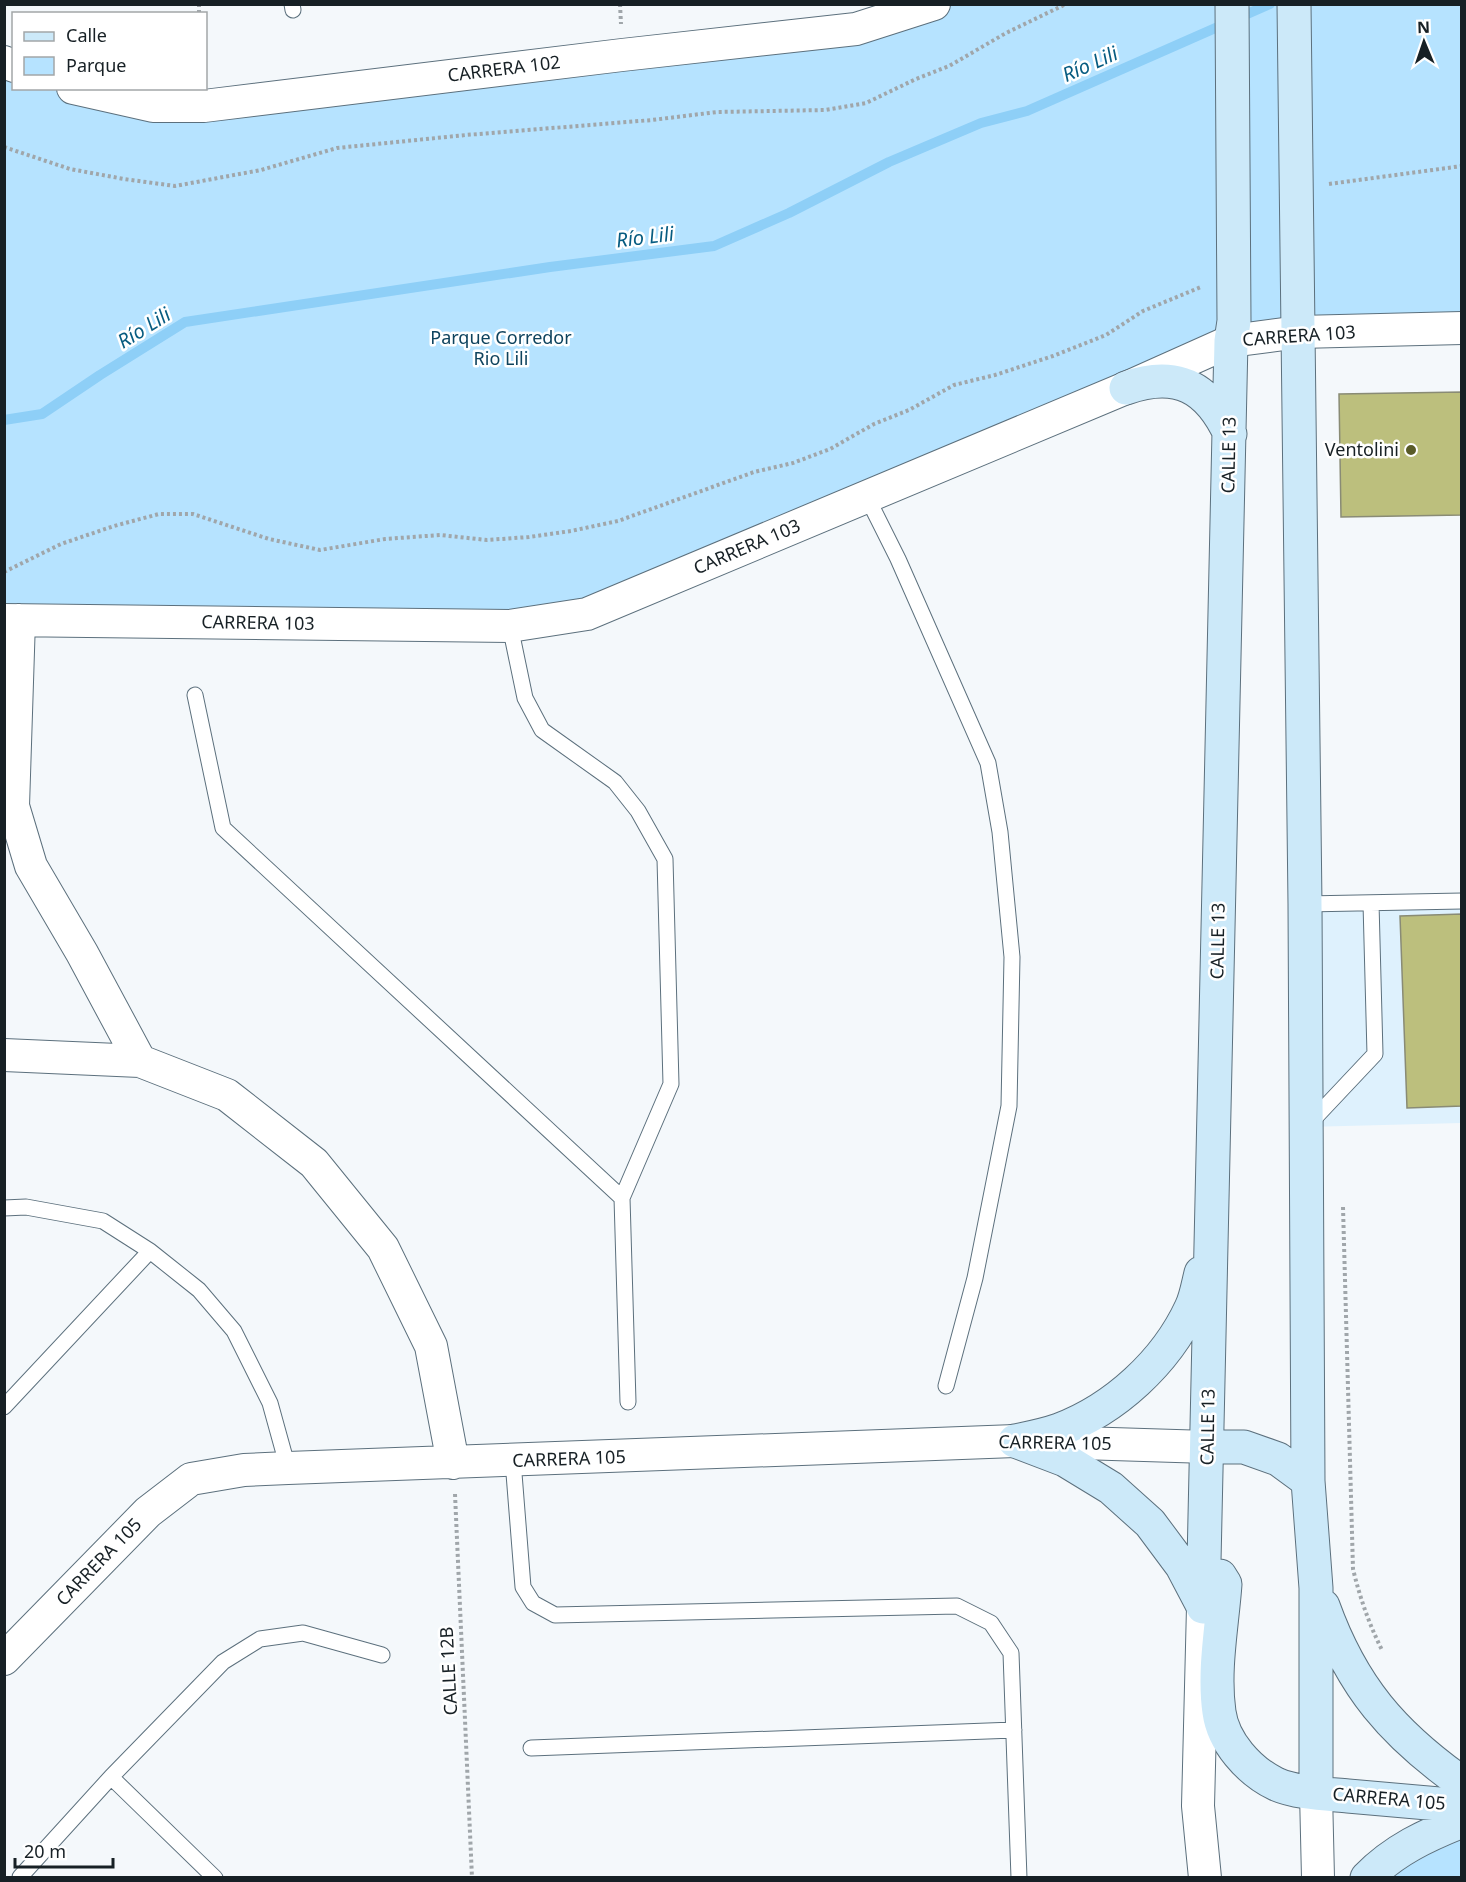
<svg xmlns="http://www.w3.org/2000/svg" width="1466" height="1882" font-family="'Noto Sans',sans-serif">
<rect width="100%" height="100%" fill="#f4f8fb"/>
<path fill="#def1fd" d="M1461,901V1123L1306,1127L1305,904Z"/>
<path fill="#b6e3ff" d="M934,5H1461V328L1299,332L587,614L5,620V62L13,66L14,88L73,89L153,106Z
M1461,1821V1877L1367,1878Z"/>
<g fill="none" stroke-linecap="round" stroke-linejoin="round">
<path stroke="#8ecff7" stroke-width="10" d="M4,420L42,414L100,375L185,322L550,267L714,246L789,213L889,162L981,123L1027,111L1270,4"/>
</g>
<path fill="#bcbf7d" stroke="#898b75" stroke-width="1.5" d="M1462,392V515L1341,517L1339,394Z
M1462,914V1106L1407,1108L1400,916Z"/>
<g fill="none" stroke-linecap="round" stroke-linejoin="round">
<defs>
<path id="service" d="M292,4L293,10
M867,497L898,559L988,763L1000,832L1012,957L1009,1106L975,1278L946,1386
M510,626L525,698L542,730L615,782L638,811L665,859L671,1084L622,1198L628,1402
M195,695L223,828L622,1198
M1305,904L1462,901
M1310,1123L1375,1054L1371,903
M4,1208L26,1207L103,1221L150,1251L199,1290L234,1331L270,1403L288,1468
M4,1407L150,1251
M513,1461L523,1587L533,1603L555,1615L957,1606L991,1623L1011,1653L1019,1878
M531,1748L1014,1730
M111,1777L215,1878
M20,1877L111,1777L223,1662L260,1639L303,1633L382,1655"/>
<path id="minor" d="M4,62L14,66
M73,88L153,106H204L622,55L856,29L934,4
M4,620L510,626L587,614L1126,388L1231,341L1299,332L1462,328
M19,620L13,806L31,866L82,953L140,1061
M4,1055L140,1061L227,1095L314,1163L383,1248L431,1346L453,1463
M1203,1607L1198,1806L1205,1878
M4,1659L148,1512L191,1479L244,1470L288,1468L1015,1441L1208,1447
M1316,1793L1318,1878"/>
<path id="secondary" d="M1294,4L1305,904L1308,1481L1316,1588V1793
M1126,388C1177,370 1208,387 1230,434
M1015,1441C1030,1438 1045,1435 1059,1430C1115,1409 1166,1362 1191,1308C1196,1298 1198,1285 1201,1273
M1015,1441L1065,1460L1111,1488L1150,1523L1182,1566L1202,1604
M1208,1447H1244L1278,1459L1308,1481
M1220,1576L1225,1584C1222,1626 1213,1670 1219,1712C1223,1742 1249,1771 1276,1784C1296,1793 1327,1794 1348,1796C1386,1799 1424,1803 1462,1806
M1323,1606C1352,1687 1393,1734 1462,1783
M1203,1607L1231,341L1234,321L1232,4
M1367,1878C1394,1850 1427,1835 1462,1821"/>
</defs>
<use href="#service" stroke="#5c707d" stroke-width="17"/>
<use href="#minor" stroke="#5c707d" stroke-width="34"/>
<use href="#secondary" stroke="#5c707d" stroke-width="35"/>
<path stroke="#a0a6aa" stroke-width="4" stroke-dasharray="3 3" stroke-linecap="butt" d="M199,4V14
M620,4L621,24
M4,147L70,169L124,179L175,186L261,170L337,148L466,135L652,120L717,112L825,110L866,103L916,79L949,66L1006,33L1066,4
M1329,184L1462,166
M4,572L61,544L114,526L159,514H193L269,539L320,550L385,539L440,535L487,540L529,537L571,531L618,521L754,472L793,463L830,449L874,424L909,410L954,385L995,375L1053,356L1106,335L1143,311L1201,287
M1343,1207L1353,1569C1360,1598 1369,1624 1382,1650
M455,1494L472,1878"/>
<use href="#service" stroke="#fff" stroke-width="15"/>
<use href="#minor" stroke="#fff" stroke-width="32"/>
<use href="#secondary" stroke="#cce9f9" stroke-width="33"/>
</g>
<circle fill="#595b28" stroke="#fff" stroke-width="2" cx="1411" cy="450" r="6"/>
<g text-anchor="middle" stroke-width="5" stroke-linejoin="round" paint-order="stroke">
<g font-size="18" fill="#172025" stroke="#fff">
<text transform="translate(504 69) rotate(-7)" y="6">CARRERA 102</text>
<text transform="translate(1299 336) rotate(-4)" y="6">CARRERA 103</text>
<text transform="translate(1229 455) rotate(-89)" y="6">CALLE 13</text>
<text transform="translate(747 547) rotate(-23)" y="6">CARRERA 103</text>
<text transform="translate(258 623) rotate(1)" y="6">CARRERA 103</text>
<text transform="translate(1218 941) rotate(-89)" y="6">CALLE 13</text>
<text transform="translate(1208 1427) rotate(-89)" y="6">CALLE 13</text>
<text transform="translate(1055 1443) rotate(1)" y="6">CARRERA 105</text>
<text transform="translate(569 1459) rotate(-2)" y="6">CARRERA 105</text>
<text transform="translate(99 1562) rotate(-46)" y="6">CARRERA 105</text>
<text transform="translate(449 1671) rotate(-93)" y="6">CALLE 12B</text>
<text transform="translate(1389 1799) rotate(5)" y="6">CARRERA 105</text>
</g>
<g font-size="18" fill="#0e435e" stroke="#fff">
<text x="501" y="344">Parque Corredor<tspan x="501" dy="21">Rio Lili</tspan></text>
</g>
<g font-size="18" fill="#172025" stroke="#fff" text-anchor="end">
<text x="1399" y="456">Ventolini</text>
</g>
<g font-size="20" font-style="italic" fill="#075c81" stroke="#fff">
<text transform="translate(1090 64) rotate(-24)" y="7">Río Lili</text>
<text transform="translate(645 237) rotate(-7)" y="7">Río Lili</text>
<text transform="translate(144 328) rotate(-32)" y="7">Río Lili</text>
</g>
</g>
<rect width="1466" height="1882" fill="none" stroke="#172025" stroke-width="12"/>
<rect x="12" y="12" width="195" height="78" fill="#ffffff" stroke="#a2a6a8" stroke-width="1.5"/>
<rect x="24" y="32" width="30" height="9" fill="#cce9f9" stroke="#a2a6a8" stroke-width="1.5"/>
<text x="66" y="42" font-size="18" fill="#172025">Calle</text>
<rect x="24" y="57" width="30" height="18" fill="#b6e3ff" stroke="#a2a6a8" stroke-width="1.5"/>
<text x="66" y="72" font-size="18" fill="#172025">Parque</text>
<g transform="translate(1424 42) rotate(358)" stroke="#ffffff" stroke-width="4.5" paint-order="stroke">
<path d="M0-4.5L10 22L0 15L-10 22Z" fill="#172025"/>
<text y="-9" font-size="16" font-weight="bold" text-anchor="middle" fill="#172025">N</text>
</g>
<path d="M15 1858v9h98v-9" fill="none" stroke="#172025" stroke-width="3"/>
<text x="24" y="1858" font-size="18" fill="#172025" stroke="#ffffff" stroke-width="4.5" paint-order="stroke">20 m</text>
</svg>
